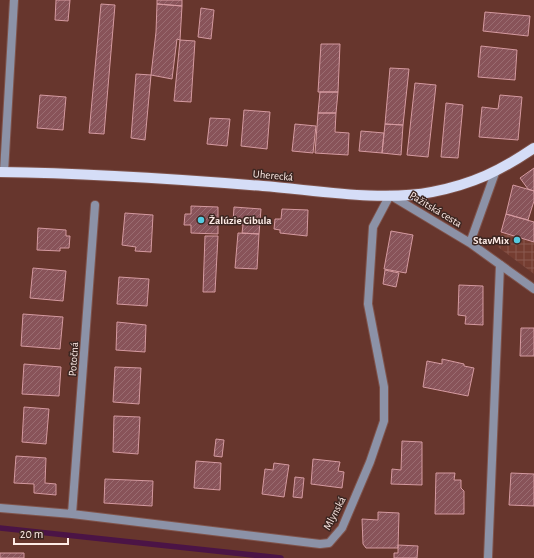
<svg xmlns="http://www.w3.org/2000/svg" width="534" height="558" font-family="'Alegreya Sans',sans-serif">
<defs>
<pattern id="industrial-grid" width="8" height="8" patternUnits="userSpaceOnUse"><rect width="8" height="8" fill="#753d31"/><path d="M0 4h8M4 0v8" fill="none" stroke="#8a594f"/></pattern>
<pattern id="building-hatch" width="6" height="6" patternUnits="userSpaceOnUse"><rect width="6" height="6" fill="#885359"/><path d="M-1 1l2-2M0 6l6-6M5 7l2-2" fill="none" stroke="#9a6c71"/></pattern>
</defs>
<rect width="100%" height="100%" fill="#67362d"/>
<path fill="url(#industrial-grid)" d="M506,214L534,222V274L498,247Z"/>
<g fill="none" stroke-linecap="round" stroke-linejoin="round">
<path stroke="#4b1446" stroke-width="5.5" d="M0,528L281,558"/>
</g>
<path fill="url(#building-hatch)" stroke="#d59aa0" d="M56,0H70L68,21L55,20Z
M157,0H182V6L157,4Z
M101,4L115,5L104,134L89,133Z
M157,4L182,6L180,40L177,39L172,79L151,75L156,32Z
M201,8L214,10L211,39L198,37Z
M485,12L530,16L528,36L483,31Z
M180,40L195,41L191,102L174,101Z
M321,44H340L338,92H318Z
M481,46L517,50L515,80L478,77Z
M390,68L409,69L403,125L385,124Z
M136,74L151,75L145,140L131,138Z
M415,83L436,85L428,157L407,155Z
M320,92H338L336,113H318Z
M40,95L66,97L63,130L37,128Z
M500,95L522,97L518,140L479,137L482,107L498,109Z
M446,103L463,105L458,158L441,157Z
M244,110L270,112L267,149L241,146Z
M318,113H336L335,132L349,133L348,155L315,153Z
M210,118L230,119L227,146L207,144Z
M295,124L316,126L313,153L292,151Z
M385,124L403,125L401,155L382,153Z
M361,131L384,133L382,153L359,151Z
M534,168V191L528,189L520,178Z
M513,185L534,191V201L528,220L506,214Z
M191,206L218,207V234L191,233V225H184L185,214H191Z
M234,207L261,209L259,234L242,233L243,225L233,223Z
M282,209L308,210L307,236L280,233V230L274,229L275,219H281Z
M125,213L153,215L151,252L135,251L136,247L122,245Z
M506,214L534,222V242L501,232Z
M38,228L66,230V236H70L69,248H60V251L37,250Z
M391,231L413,235L406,273L384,269Z
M238,233L259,234L257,269L235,268Z
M205,236H218L215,292H203Z
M33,268L66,271L63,301L30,298Z
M385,270L399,273L396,287L383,284Z
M119,277L149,279L147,306L117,304Z
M459,285L483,286V325L465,324L466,316L458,315Z
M23,314L63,317L60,349L21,346Z
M117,322L146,325L145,352L116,350Z
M521,328H534V356H520Z
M442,359L464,364V366L474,368L468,396L423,387L427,361L442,364Z
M24,364L61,367L59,396L22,394Z
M115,367L141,368L139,404L113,402Z
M24,407L49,409L46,444L22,442Z
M114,416L140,417L138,454L113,452Z
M216,439L224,440L222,457L214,456Z
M402,441L422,442V485L391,484L392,469L401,470Z
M16,456L46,458L45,483L56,484V495L34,493V484L14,483Z
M313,459L340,462L338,471L344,472L342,488L311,484Z
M196,461L221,463L220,490L194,488Z
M274,463L289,465L284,497L262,494L265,469L273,470Z
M436,473H455L454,480H461V488L464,491V514H435Z
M511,473L534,474V506L509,505Z
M295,477L304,478L302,498L293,497Z
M105,479L153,481L152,506L104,503Z
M378,512L399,513L398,548H366L363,544L362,519L378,520Z
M398,545L418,546L417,558H394V553H398Z
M0,553H24V558H0Z"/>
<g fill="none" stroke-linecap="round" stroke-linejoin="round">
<defs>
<path id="service" d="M4,172L14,0
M488,558L500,265"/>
<path id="minor" d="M470,243L495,173
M0,508L72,514L320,544L329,543L342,528L370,462L384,421V387L368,304L373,227L390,195L470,243L534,289
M72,514L95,205"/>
<path id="primary" d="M0,172C88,173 176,179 263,186C315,190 381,202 432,192C473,184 500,171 534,148"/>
</defs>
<use href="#service" stroke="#7f534b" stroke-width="10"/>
<use href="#minor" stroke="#7f534b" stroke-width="10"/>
<use href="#primary" stroke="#7f534b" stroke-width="12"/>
<use href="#service" stroke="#8c92a7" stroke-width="8"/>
<use href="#minor" stroke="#8c92a7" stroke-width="8"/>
<use href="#primary" stroke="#d5ddf7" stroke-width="10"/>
</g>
<g fill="#55cae0" stroke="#3c2621" stroke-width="1.5">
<circle cx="201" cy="220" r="4"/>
<circle cx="517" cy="240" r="4"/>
</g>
<g text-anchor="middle" stroke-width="3" stroke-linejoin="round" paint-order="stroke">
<g font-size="11" fill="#feebe6" stroke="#3c2621">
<text transform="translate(273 175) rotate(5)" y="4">Uherecká</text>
<text transform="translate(436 209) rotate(31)" y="4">Pažitská cesta</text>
<text transform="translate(73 359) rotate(-86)" y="4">Potočná</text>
<text transform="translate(334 513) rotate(-62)" y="4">Mlynská</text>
</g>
<g font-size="11" font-weight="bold" fill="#feebe6" stroke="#3c2621" text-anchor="start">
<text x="209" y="224">Žalúzie Cibula</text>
<text x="509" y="244" text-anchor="end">StavMix</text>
</g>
</g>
<path d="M14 538v6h54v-6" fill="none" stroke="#feebe6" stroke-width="2"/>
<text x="20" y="538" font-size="12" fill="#feebe6" stroke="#3c2621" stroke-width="3" paint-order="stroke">20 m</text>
</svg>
